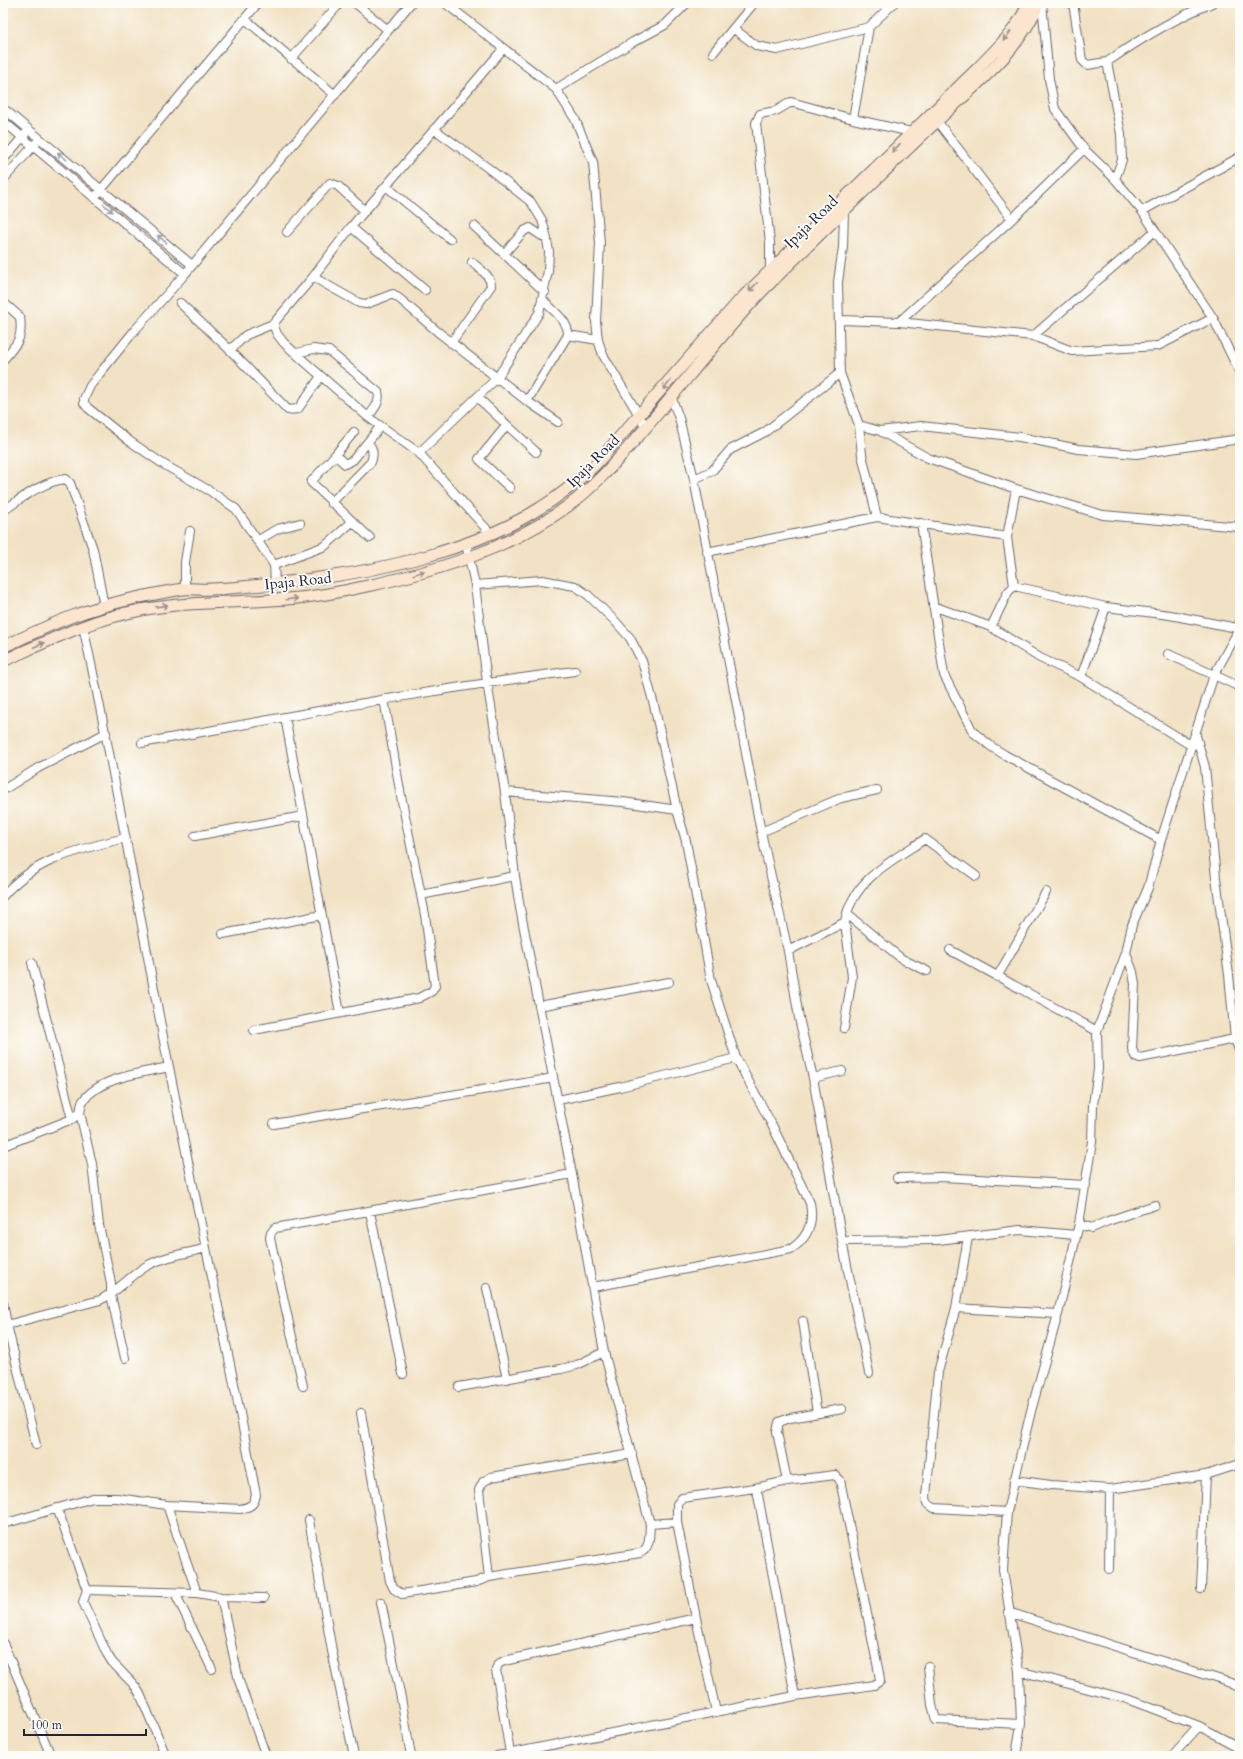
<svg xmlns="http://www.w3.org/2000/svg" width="1243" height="1759" font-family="Cardo,serif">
<rect width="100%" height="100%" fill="#fdfcf7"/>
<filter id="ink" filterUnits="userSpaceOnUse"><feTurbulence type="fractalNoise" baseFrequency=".025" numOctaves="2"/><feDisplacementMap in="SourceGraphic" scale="8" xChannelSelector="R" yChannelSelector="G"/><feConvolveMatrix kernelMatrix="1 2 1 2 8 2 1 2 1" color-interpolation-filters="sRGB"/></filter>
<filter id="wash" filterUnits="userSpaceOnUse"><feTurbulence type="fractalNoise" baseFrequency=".012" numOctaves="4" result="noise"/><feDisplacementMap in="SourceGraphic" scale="16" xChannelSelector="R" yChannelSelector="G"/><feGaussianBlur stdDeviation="0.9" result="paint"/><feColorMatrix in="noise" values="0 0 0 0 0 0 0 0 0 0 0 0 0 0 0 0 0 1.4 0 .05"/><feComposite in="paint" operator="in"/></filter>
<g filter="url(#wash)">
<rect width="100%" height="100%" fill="#f2e2c5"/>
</g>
<g filter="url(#ink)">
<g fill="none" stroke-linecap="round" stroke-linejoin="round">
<defs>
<path id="minor" d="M355,3L388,30
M445,3L556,89L633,42L665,25L687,3
M1042,3L1049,79L1055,109L1084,149L1115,179L1142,211L1213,318L1240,373
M1073,3L1082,60L1087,65L1107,62
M245,19L335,95
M734,29L757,46L777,50L869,27L894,3
M713,53L754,3
M291,59L340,3
M556,89L575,119L593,162L600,243L596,321L598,340L603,355L646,427
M3,108L192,265
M853,119L869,27
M3,121L185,274
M937,121L1012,219
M3,160L26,133
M1115,179L1122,160L1121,134L1107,62C1140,39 1175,18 1212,3
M3,180L36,143
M387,187L450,239
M95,197L258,3
M844,210L843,247L838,282L840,373L859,425L862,455L877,517
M1142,211L1240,157
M474,226L545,292
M351,227L425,290
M287,232L330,183L338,186L365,211
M504,254L524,231L530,228L542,236L546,234
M770,270V242L756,123L760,114L776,111L791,102L853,119L916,133
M313,277L359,303L366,304L393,294L401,300L438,332L527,401L558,422
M3,302L20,317C23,340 17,343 3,360
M180,303L230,350L288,410L298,409L321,376
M839,320L899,322L1012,219L1084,149
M899,322L1033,336L1072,351L1158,346L1213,318
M568,335L598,340
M1033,336L1155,231
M451,343L491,286C491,275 479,269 472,262
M230,350L246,335L273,324
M297,353L313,349L329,351L378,392C381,402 374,409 368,417
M477,397L536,452
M672,399L679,418L694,479L761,832L788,951L799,1018L813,1078L842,1241L869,1373
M527,401L568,335C569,321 552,310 543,300
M507,425L479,459L510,488
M859,425L880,431L921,426L1020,437L1078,449L1136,454L1240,439
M880,431L928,458L1016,489L1103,515L1240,527
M419,453L497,378L539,313L548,271L549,252L546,234L542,220L531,202L488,168L434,129
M335,455L354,432
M694,479L712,471L730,450L765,432L840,373
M331,503L371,462C374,454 373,449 368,442
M3,511C22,498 43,481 66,479L70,483L93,549L104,606
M921,523L944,675L973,732L992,747L1005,755L1161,840
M490,533L419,453L368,417L305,362L284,343L277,334L273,324L313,277L351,227L503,49
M370,538L311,482L335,455L345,464L353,460L380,427
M257,541L277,529L300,523
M466,544L475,585L487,682L505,792L515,876L520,908L572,1174L604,1352L650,1524C649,1535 651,1548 640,1553L489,1577
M707,552L877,517L1007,537
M274,565L325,546L352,522
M275,583L274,565L236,509L210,491L163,464L128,440L88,408L84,403V399L90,386L100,373L135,330L185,274L411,3
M475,585L542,580L575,586L588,595L615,621L630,638L642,661L654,705L677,810L686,841L711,980L736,1058L770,1121L810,1203C814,1223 808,1238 791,1249L593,1287
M1014,586L1007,537L1016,489
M185,589V562L190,531
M933,606L991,627L1040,658L1081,677L1192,746
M991,627L1008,592L1014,586L1106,607L1170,615L1237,628
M1168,654L1240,687
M1081,677L1106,607
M285,717L340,1013
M1195,732L1205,767L1216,878L1229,975L1235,1039L1240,1053
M142,743C286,717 430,689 575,671
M3,790L38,768L106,733
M505,792L623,802L677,810
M761,832L841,798L877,790
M195,836L303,816
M421,895L515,876
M3,896C34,859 81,849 125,838
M847,914L902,959L927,971
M223,934L322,915
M950,950L1097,1031
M788,951L845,922C852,880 893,860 925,839L976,876
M1126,953L1133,972L1135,984L1132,1049L1135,1056L1140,1058L1235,1039
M32,963L72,1119
M997,977L1046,892
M539,1006L669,982
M844,1028L852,977L845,922
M254,1030L419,998L432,991L435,986L425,915L401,796L384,699
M813,1078L842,1071
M558,1100L620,1087L736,1058
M80,1113L92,1164L99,1225L111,1283V1295L125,1358
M274,1124C367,1107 460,1095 553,1078
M3,1146L72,1119L80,1113C81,1109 81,1104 83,1101C100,1077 142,1073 169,1067
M897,1178L942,1177L1086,1185
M370,1212L403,1374
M1079,1224L1092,1228L1108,1221L1155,1205
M968,1237L956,1308L938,1372L926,1496L927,1503L934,1508L1007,1512
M842,1241L938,1240L1020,1230L1076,1235
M487,1288L507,1379
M3,1302L7,1325L36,1445
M956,1308L1058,1314
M803,1321L817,1413
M3,1326L100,1300C117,1292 129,1277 145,1267C163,1256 186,1254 206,1248
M303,1386L270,1238L271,1233L275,1228L572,1174
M459,1387L561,1369L577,1365L604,1352
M361,1413L390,1581L394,1589L402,1594L476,1582L489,1577L479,1490L483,1482L491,1477L632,1454
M1014,1480L1051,1485L1110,1489L1206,1475L1240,1464
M787,1481L777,1432L779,1422L790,1418L842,1409
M755,1488L787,1481L835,1475L840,1480L879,1673L880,1681L874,1685L795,1696
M167,1505L197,1593
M57,1508L87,1590L83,1602L107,1654L112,1662L135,1686L140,1694L166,1756
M309,1520L332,1651L354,1756
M3,1524L93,1498H117L167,1505L240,1509C250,1507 254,1505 256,1495C229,1352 197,1210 169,1067C140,920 115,772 83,626
M650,1524L677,1522L696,1618L716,1712
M1109,1569L1110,1489
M1201,1589L1206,1475
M87,1590L197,1593L221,1597L264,1598
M175,1593L212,1669
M221,1597L239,1681L266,1756
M381,1602L401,1698L411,1756
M1008,1612L1240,1686
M3,1643L51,1756
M928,1666L932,1705L936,1720L1021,1724
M1019,1671L1127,1699L1199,1726L1240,1748
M510,1753L496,1670L498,1664L504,1661L696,1618
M497,1756L795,1696L758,1495L755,1488L682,1498L677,1504V1522
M1016,1756L1021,1724L1019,1671L1003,1570L1007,1512L1031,1411L1058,1314L1079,1224L1092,1142L1093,1105L1098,1069L1097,1031L1126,953L1132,925L1148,888L1161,840L1214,675L1235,637L1240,621
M1172,1756L1199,1726"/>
<path id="secondary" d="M3,647C26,636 49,625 73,616C108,603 146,595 183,589C192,588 202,590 211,589C245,588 279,583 312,579C385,570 478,548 540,508C560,496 578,481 595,465L739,301L977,69C995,50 1019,29 1028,3
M3,661C48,641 92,619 141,610C190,601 238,603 287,599C314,597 341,592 367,586C437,571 509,549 568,506C594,487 614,464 635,440C679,390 719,336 765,288C822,232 879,176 937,121C975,85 1019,52 1039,3"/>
</defs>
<use href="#minor" stroke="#6b656b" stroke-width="10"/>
<use href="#secondary" stroke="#6b656b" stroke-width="13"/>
<use href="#minor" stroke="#fff" stroke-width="8"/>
<use href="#secondary" stroke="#fbe5cf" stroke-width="11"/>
</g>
<defs><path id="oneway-shaft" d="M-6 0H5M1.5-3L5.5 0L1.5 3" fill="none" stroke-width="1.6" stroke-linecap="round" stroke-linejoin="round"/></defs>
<g stroke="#998d8c">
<use href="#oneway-shaft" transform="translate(1007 36) rotate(128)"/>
<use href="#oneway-shaft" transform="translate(896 148) rotate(133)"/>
<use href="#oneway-shaft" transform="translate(753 287) rotate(134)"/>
<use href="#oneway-shaft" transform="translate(667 385) rotate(130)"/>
<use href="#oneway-shaft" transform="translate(419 573) rotate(-17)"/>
<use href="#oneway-shaft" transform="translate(292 599) rotate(-7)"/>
<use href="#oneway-shaft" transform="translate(162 606) rotate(-8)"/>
<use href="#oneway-shaft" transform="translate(39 645) rotate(-23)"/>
</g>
<g stroke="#9c9ca7">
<use href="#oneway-shaft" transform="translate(62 156) rotate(-141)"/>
<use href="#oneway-shaft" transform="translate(108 208) rotate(41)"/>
<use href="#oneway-shaft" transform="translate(162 239) rotate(-140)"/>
</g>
</g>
<g text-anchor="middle" stroke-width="4" stroke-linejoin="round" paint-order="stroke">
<g font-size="15" fill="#22223b" stroke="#fdfcf7">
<text transform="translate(811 222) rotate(-44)" y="5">Ipaja Road</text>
<text transform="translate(593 461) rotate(-45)" y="5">Ipaja Road</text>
<text transform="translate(298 581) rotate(-6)" y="5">Ipaja Road</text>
</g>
</g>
<rect width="1243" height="1759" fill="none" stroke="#fdfcf7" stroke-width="16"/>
<path d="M24 1729v6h122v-6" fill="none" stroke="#22223b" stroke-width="2"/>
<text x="30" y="1729" font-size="12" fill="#22223b" stroke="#fdfcf7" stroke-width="3" paint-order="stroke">100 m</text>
</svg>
